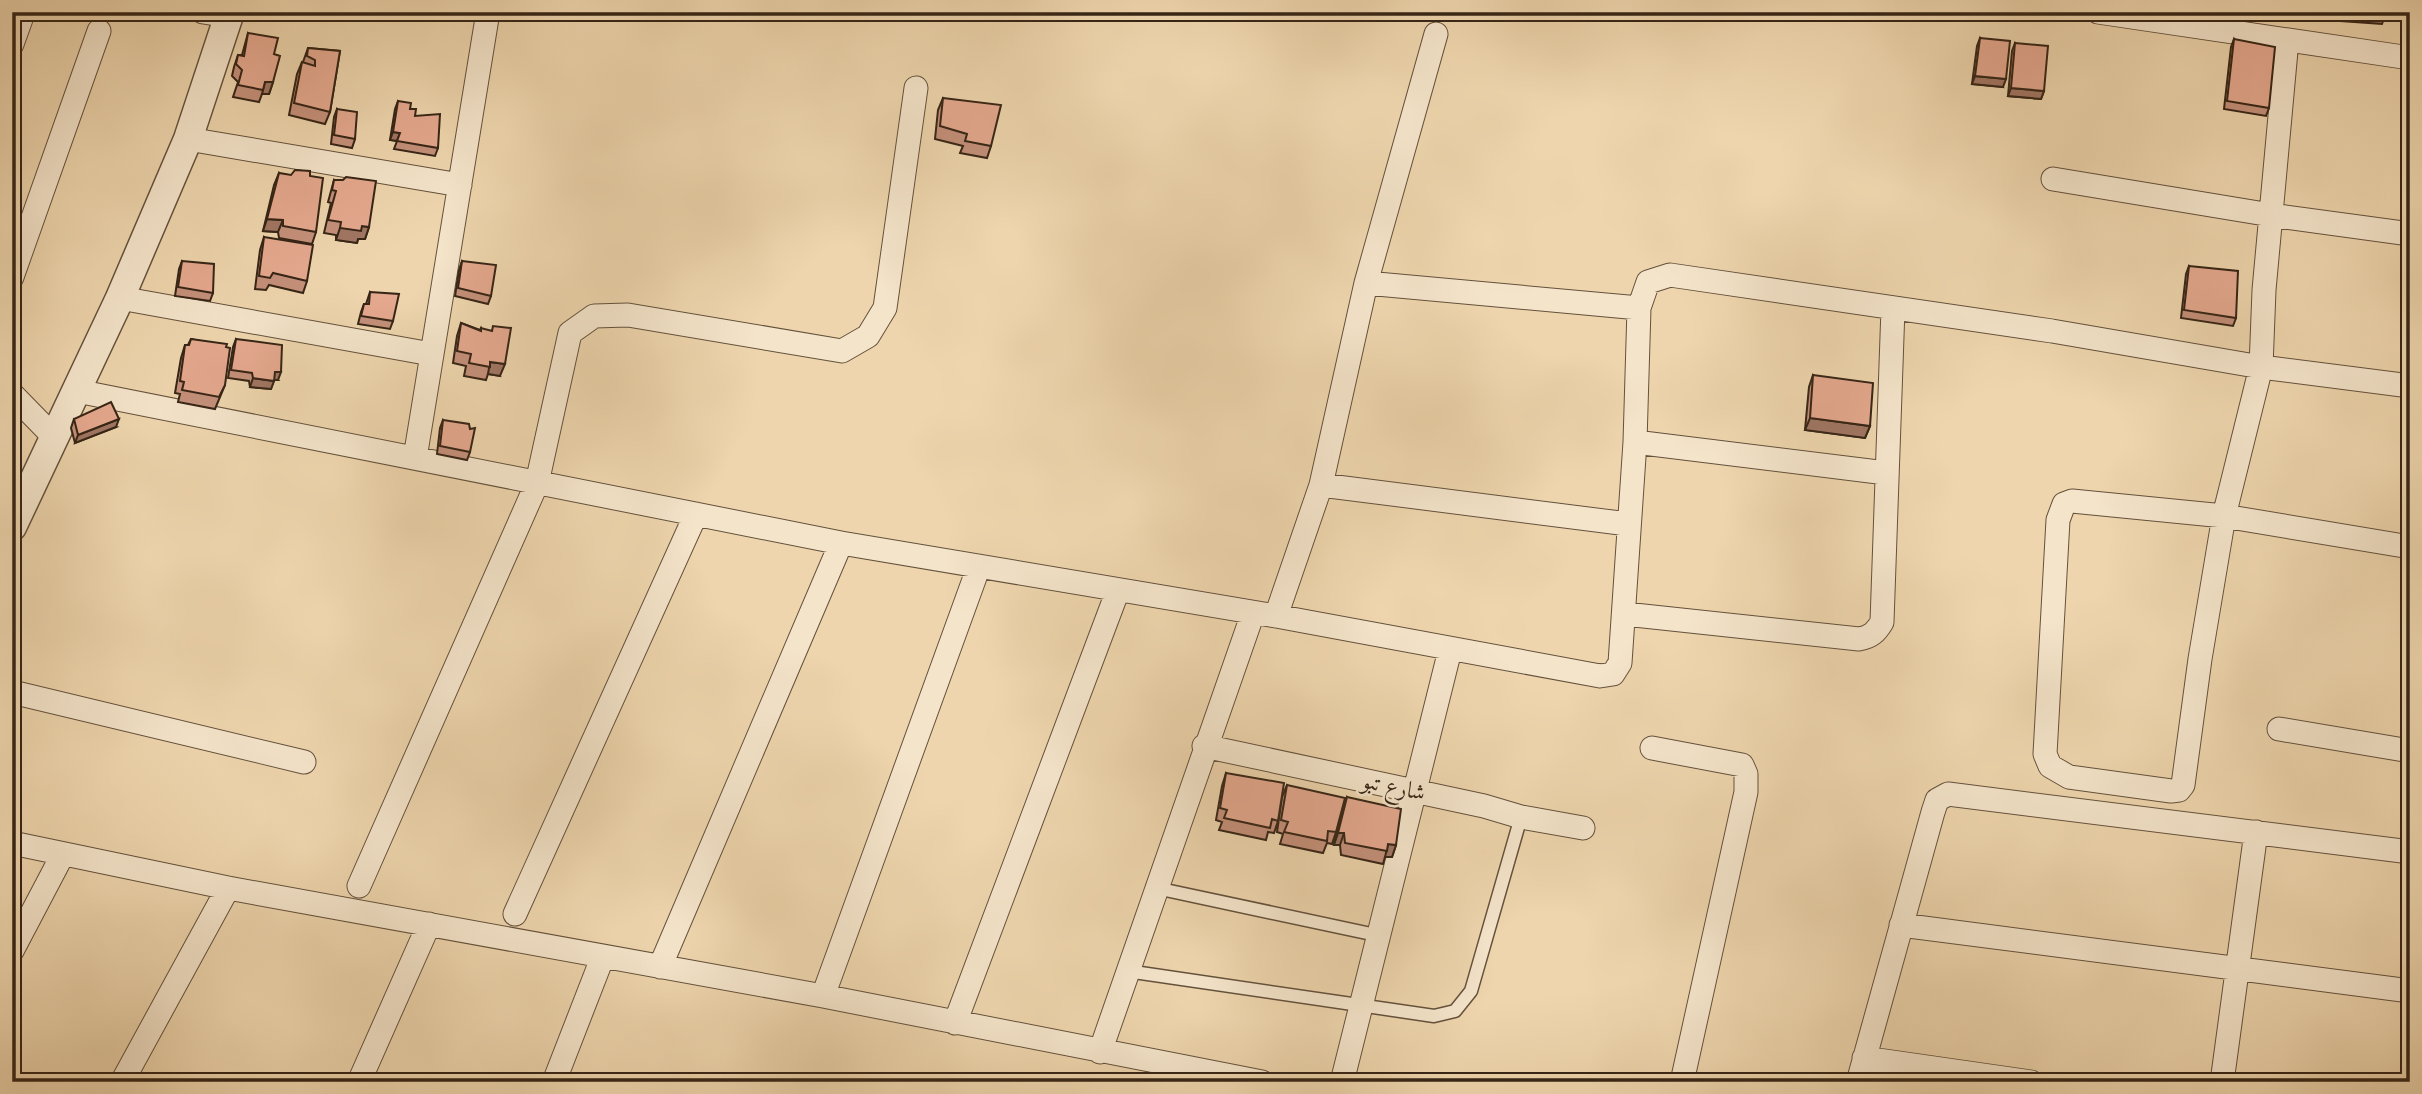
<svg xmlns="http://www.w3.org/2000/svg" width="2422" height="1094" font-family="'IM FELL French Canon',Amiri,serif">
<rect width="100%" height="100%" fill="#eed5ad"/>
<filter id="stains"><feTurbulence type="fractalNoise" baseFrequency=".00286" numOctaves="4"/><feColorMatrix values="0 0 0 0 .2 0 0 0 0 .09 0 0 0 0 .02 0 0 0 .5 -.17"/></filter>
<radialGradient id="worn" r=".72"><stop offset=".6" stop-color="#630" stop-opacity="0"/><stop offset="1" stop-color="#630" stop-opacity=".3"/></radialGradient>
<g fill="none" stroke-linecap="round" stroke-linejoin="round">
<defs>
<path id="service" d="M1156,888L1376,935
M1127,971L1434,1016L1455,1011L1471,991L1521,817"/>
<path id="minor" d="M203,12L229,16
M2098,12L2410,58
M2287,40L2264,290L2261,367L2224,516L2200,659L2183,785L2179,790L2171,791L2069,777L2050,766L2045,754L2058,520L2064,504L2072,501L2224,516L2410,547
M12,44L21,19
M188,139L460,185
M2053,179L2271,215L2410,234
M12,277L99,31
M1366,283L1639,308
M120,298L431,354
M77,391L841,543L1276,616L1600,676L1613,674L1620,663L1635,442L1639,308L1648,282L1670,275L2052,331L2261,367L2410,386
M12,394L55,438
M1635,442L1886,473
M415,458L488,12
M1321,485L1628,524
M1625,614L1859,639C1871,637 1876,632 1882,622L1893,308
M1276,616L1321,485L1366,283L1436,34
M12,692L304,762
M2279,729L2410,751
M1204,746L1484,806L1521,817L1583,828
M1652,748L1742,765L1746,774V792L1682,1082
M12,843L228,888L823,996L1262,1082
M359,886L537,483L570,333L594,316L628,315L842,351L868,336L885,308L916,88
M515,914L696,514
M1901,925L2410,991
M12,951L63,854
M660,967L841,543
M823,996L979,566
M955,1023L1118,590
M1100,1052L1253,613
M1864,1058L2031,1082
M122,1082L228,888
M359,1082L429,924
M554,1082L603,956
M1342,1082L1450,650
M1858,1082L1933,812L1937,800L1948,794L2410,852
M2222,1082L2256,832"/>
<path id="tertiary" d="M12,527L120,298L188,139L230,12"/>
</defs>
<use href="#service" stroke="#64513c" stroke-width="15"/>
<use href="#minor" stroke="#64513c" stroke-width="25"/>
<use href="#tertiary" stroke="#64513c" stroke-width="31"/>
<use href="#service" stroke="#f4e4ca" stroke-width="12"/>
<use href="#minor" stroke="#f4e4ca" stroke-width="23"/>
<use href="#tertiary" stroke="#f4e4ca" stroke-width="28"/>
</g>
<path fill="#c4907a" stroke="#362516" stroke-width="2" d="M1526,12H1560L1557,19L1526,14Z
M1585,12H1619L1618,16L1606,14L1604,18H1585Z
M248,33L274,54L273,82L269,94H262L259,102L233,97L238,82L232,76L234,67L238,55H242Z
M1980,38L2003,87L1972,84L1977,46Z
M2234,39L2269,108L2266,116L2224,109L2231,47Z
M2015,43L2044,91L2041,99L2008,96L2012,51Z
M308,48L340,51L330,112L325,124L289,115L297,74L302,62H303Z
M943,98L991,146L987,158L960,153L963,146L935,139L938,110Z
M398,101L410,109L438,148L435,156L394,149L397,141L390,140L395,109Z
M337,109L355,139L352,148L331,144L334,117Z
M279,173L316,232L312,244L279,238L278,232L263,231L274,185Z
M334,180L369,227L365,239H358L357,243L336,240V235L324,233L331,203L328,202Z
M264,237L307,281L303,293L269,285L266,290L255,289L260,250Z
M182,261L213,293L210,301L175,296L179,269Z
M462,261L491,296L488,304L455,296L459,270Z
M2189,266L2236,318L2233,326L2181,318L2186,274Z
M370,292L393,321L390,329L358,324L361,312L364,304H366Z
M461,323L480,330L481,328L500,376L488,374L486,380L464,376L466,366L453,363L457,336Z
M191,339L226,347L225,385L215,409L178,402L180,394L175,393L181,358L185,345H188Z
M236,339L278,380H274L271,389L250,387L249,381L228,378L233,347Z
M1813,375L1870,426L1865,438L1805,430L1809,387Z
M74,419L116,427L75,443L71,428Z
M443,420L470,452L467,460L437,454L440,428Z
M1226,773L1278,821L1274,833L1268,832L1266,840L1219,830L1222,822L1216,820L1222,786Z
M1287,785L1336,832L1332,844L1327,843L1323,853L1280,844L1283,834L1277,832L1282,797Z
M1347,797L1396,845L1392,857H1385L1383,864L1341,855L1340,845H1334Z"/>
<path fill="#a07663" stroke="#362516" stroke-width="2" d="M1587,12H1606L1604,18H1585Z
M2235,12H2267L2266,17Z
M2330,12L2385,16L2382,24L2327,20Z
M1975,76L2006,79L2003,87L1972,84Z
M265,82H273L269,94H262Z
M2011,88L2044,91L2041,99L2008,96Z
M393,132L400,133L397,141L390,140Z
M267,219L283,220L278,232L263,231Z
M362,226L369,227L365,239H358L357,243L336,240L340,228Z
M490,362L505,364L500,376L488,374Z
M275,372H281L278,380H272Z
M253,378L274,381L271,389L250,387Z
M1810,418L1870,426L1865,438L1805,430Z
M119,419L116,427L75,443L78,435Z
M1338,833H1344L1340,845H1334Z
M1388,844L1396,845L1392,857H1385Z"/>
<path fill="#e4a88e" stroke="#362516" stroke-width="2" d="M2337,12H2386L2385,16Z
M248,33L278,38L274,54L280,56L273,82H265L263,90L238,85L242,70L236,64L238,55L244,56Z
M1980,38L2010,41L2006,79L1975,76Z
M2234,39L2275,47L2269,108L2227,101Z
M2015,43L2048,46L2044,91L2011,88Z
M308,48L340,51L330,112L294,103L302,62L315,66V60L307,56Z
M943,98L1001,105L991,146L965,141L967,134L940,126Z
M398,101L411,103L410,109H416L415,116L440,114L438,148L397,141L400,133L393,132Z
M337,109L357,112L355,139L334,135Z
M295,170L310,171V176L323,178L316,232L283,226V220L267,219L279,173L291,175Z
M346,177L376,181L369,227L362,226L361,231L340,228L341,222L328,220L336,191L332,190L334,180H343Z
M264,237L313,245L307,281L273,273L270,278L259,276Z
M182,261L214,264L213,293L178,287Z
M462,261L496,265L491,296L458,288Z
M2189,266L2238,271L2236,318L2184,310Z
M370,292L399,294L393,321L361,316L364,304H369Z
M461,323L481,331V328L492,331L493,326L511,328L505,364L490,362V367L469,363L471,354L457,351Z
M191,339L227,344L226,347L230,348L225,385L219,397L182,390L184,382L180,381L185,345H189Z
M236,339L282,345L281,372H275L274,381L253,378L252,373L231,370Z
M1813,375L1873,383L1870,426L1810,418Z
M111,402L119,419L78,435L74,419Z
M443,420L469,424L470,429L475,428L470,452L440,446Z
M1226,773L1284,783L1278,821L1272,819L1270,828L1224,818L1227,810L1220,808Z
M1287,785L1345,798L1336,832L1328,831L1327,841L1284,832L1288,822L1281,820Z
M1347,797L1401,809L1396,845L1388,844L1387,851L1345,843L1344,833H1338Z"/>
<g text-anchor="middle" stroke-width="5" stroke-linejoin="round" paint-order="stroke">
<g font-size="23" fill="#362516" stroke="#f4e4ca">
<text transform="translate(1394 786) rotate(12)" y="8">شارع تبو</text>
</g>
</g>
<rect width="2422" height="1094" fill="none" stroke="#eed5ad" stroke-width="42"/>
<rect x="14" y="14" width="2394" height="1066" fill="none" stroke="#362516" stroke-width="3.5"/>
<rect x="21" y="21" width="2380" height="1052" fill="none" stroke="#362516" stroke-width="2"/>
<rect width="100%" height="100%" filter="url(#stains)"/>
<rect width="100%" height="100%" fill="url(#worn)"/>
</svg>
